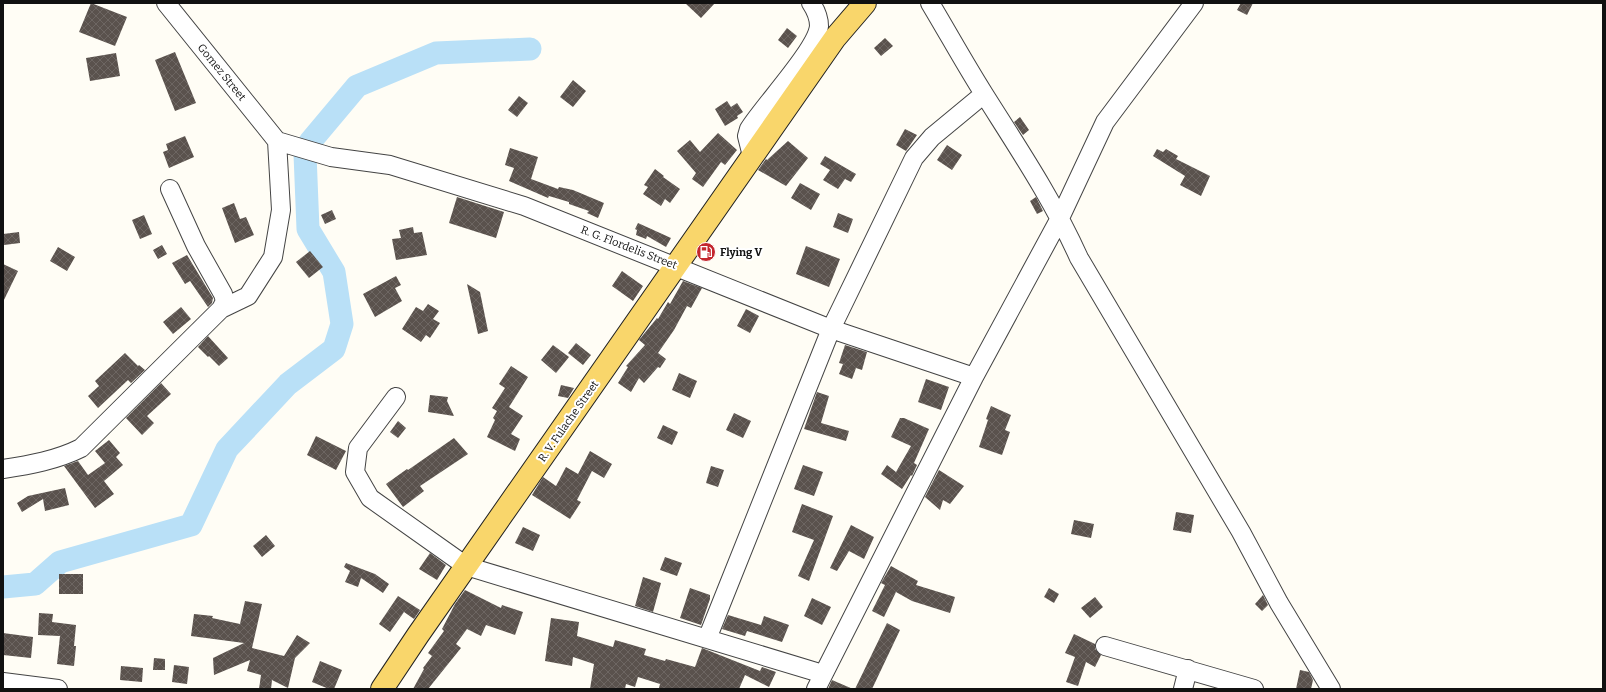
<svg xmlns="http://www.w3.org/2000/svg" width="1606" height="692" font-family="Bitter,serif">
<defs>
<pattern id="building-cross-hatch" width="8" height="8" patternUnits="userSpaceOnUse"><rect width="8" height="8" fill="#5a524d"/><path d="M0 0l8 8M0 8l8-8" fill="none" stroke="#6d6662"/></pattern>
</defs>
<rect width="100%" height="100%" fill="#fffdf5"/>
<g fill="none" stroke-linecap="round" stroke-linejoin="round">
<path stroke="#b9e0f7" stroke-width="23" d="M310,142L357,86L436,53L530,49
M3,587L35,584L60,562L191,525L227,449L288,384L334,349L342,324L334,272L308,229L305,154"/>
</g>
<path fill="url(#building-cross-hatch)" d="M91,3L127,17L115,46L79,32Z
M685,3H715L701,18Z
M1241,3H1253L1247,15L1237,10Z
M787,28L797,36L788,48L778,40Z
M885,38L893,46L881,56L874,48Z
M175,52L196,103L175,111L155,60Z
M116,53L120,76L90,81L86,58Z
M573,80L586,91L573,107L560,97Z
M519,96L528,103L517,117L508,110Z
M727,101L731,107L737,103L743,112L737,116L738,118L725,126L715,109Z
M1020,117L1029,130L1023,135L1014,122Z
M905,129L917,135L906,151L896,145Z
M718,133L737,150L725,165L721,162L703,187L692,179L696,173L677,151L690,140L700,152Z
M185,136L194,157L169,168L163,152L168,150L166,144Z
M788,141L808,158L786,186L758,170L766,159L767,160Z
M947,145L962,155L952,170L937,160Z
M510,148L538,157L531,179L558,189L559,187L573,190L604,203L598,218L587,213L589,211L569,204V202L549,196L548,198L509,181L514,168L505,165Z
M1157,149L1163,152L1166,149L1178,156L1176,159L1210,176L1201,196L1180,185L1185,176L1153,156Z
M825,156L856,174L851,182L845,179L838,189L823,180L830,170L820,164Z
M655,169L664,176L663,177L680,189L670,203L665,199L661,206L643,194L648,187L644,185Z
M800,183L820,194L811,210L791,198Z
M457,197L504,212L496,238L449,223Z
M1036,197L1043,211L1037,214L1030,201Z
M234,203L240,219L246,217L254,235L235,243L222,208Z
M332,210L336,219L325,224L321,215Z
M838,213L853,219L848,233L833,227Z
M144,215L152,234L140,239L132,220Z
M638,223L671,238L666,247L647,236L646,239L636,235L637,230L635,229Z
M413,227L414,233L422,232L427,255L396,260L392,239L401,238L399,230Z
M19,232L20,243L4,245L3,234Z
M162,245L167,254L158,259L153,250Z
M806,246L840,259L829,287L796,274Z
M58,247L75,257L67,271L50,261Z
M310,251L323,267L309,278L296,262Z
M187,255L213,298L212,303L208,307L190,281L185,284L172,263Z
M3,264L18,271L3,302Z
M622,271L643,286L633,301L612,286Z
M396,276L401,285L395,288L402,301L375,317L363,294Z
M683,281L702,288L691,308L687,306L674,330L658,353L666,359L660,368L658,367L644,383L639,378L631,392L618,383L628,367L626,366L645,345L639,340L657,318L658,319L668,302L670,304Z
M467,284L480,292L488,331L478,334Z
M428,304L439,311L433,319L440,323L430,338L426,335L421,342L402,329L416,307L423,311Z
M181,307L191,319L173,334L163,322Z
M746,309L759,316L750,333L737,326Z
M208,336L228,358L219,366L209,356L208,357L198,347Z
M576,343L591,355L583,365L568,353Z
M553,345L569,357L556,373L541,360Z
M845,345L867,352L862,370L856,368L852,379L839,374L843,364L839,363Z
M125,353L138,366L139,365L145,370L131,383L128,380L98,408L88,396L99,386L95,381Z
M511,366L528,377L509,407L523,416L511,434L520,439L515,451L487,437L495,420L493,418L497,411L492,408L505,388L499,384Z
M679,373L697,381L690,398L672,390Z
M926,379L949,387L941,410L918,402Z
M161,383L171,394L147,416L154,423L142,435L126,418Z
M561,385L574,388L568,398L558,396Z
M817,392L829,396L821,423L849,431L846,441L804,429Z
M430,395L448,397L447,401L454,416L428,412Z
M991,406L1011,415L1005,430L1010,432L1002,455L979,447L988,420L986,419Z
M734,413L751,421L743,438L726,430Z
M900,418H904L929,429L914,463L917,465L912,476L911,475L902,489L881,474L887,465L896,472L911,446L891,437Z
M398,421L406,428L398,438L390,432Z
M663,425L678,432L672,445L657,438Z
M316,436L346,451L336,470L307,455Z
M454,438L468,454L420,486L424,491L403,507L386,484L407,469L408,470Z
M109,440L120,453L116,457L123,465L104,481L114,494L95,508L64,466L78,461L88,475L105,463L95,451Z
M590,451L612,464L604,478L592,471L577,500L581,502L570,519L532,495L543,477L556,486L566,467L578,474Z
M803,465L823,472L814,496L794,489Z
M711,466L724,470L718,487L706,483Z
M939,470L964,486L950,504L943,500L940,510L925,497Z
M65,488L69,505L45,511L43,499L22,512L17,503L28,496Z
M802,504L833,516L809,581L798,576L814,540L792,532Z
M1176,512L1194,515L1191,533L1173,530Z
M1074,520L1094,524L1091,538L1071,534Z
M851,525L874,537L864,559L849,551L837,571L830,568Z
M523,527L540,535L533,551L515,543Z
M266,535L275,546L262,557L253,546Z
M430,553L446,565L437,580L419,569Z
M665,557L682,563L677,576L660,570Z
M346,563L375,574L389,584L383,593L361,578L358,587L345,582L350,571L344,567Z
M891,566L918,581L916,585L955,597L950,613L912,601L896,592L884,617L872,611L885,585L881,583Z
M59,574H83V594H59Z
M643,577L661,583L653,612L635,606Z
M690,588L710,595V599L701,625L680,618Z
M1049,588L1059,594L1054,603L1044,597Z
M465,590L501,608L502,605L523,612L515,635L486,625L481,636L467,629L456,644L461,648L428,689H413L424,669L423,668L432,656L428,653L444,631L442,629L455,604Z
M1263,595L1268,605L1262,611L1255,604Z
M398,596L420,610L414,619L404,612L390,632L379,624Z
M1095,597L1103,607L1090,618L1081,608Z
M812,598L831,607L822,625L804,616Z
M245,601L262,604L252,648L284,656L297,635L310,643L295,658L288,688L272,680L271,689H259L261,675L247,671L250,660L214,675L213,658L244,643L191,636L194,614L213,616L212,618L240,624Z
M39,613L53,614L52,622L76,625L74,646H76L74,666L57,664L60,636L38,635Z
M728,615L761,625L764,616L789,625L782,642L747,631L745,636L722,629Z
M551,618L579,622L577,636L613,647L615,640L646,649L644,655L665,661L666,659L695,667L702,648L760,671L762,667L776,672L769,687L745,675L739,689H664L659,688L660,684L638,677L635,687L626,684L625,689H590L594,664L573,657L572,666L545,661Z
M887,623L900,630L872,689H855Z
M3,633L33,637L31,658L3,655Z
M1074,634L1095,644V649L1101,655L1095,667L1086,662L1078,686L1066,682L1075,657L1065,653Z
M154,658L165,659V670H153Z
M320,661L342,670L334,689H329L312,682Z
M174,665L189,667L187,684L172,682Z
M121,666L143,668L142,682L120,680Z
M1300,670L1309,672L1313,680L1311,689H1296Z
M832,680L853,689H828Z"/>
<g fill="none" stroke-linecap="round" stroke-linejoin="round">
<defs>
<path id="minor" d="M166,3L277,141
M930,3C948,33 965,64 984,94C1018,148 1053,200 1079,258L1241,532L1279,603L1331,689
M277,141L331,157L390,165L524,206L831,329L974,377
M752,156L747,136L749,129C764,105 817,49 819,26C819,18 815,9 811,3
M221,309L248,296L273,257L281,210L277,141
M396,397L358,448L355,472L370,498L466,566L823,674
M3,469C30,465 57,460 81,448L221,309L225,301L223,294L196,246L170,189
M707,639L831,329L914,158L932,137L984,94
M1105,646L1254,689
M3,682L58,689
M816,689L974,377L1060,218L1105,122L1194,3
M1183,689L1188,669"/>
<path id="major" d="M382,689L418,635L835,38L865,3"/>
</defs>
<use href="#minor" stroke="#444" stroke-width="20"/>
<use href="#major" stroke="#222" stroke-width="24"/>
<use href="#minor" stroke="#fff" stroke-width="18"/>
<use href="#major" stroke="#f9d66b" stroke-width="22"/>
</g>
<defs>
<symbol id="fuel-disc" viewBox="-11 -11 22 22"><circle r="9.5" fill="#c4262e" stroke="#fff"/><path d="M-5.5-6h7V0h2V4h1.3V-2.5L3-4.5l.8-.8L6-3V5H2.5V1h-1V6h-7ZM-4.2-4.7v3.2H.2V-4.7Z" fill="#fff"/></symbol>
</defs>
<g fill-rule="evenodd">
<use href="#fuel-disc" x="695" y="241" width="22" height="22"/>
</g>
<g text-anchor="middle" stroke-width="4" stroke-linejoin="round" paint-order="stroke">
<g font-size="11" fill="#111" stroke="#fff">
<text transform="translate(222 72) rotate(51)" y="4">Gomez Street</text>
<text transform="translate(629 247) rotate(21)" y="4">R. G. Flordelis Street</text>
<text transform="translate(568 421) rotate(-55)" y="4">R. V. Fulache Street</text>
</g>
<g font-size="11" font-weight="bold" fill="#111" stroke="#fff" text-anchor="start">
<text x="720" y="256">Flying V</text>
</g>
</g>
<rect width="1606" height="692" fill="none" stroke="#111111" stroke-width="8"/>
</svg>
